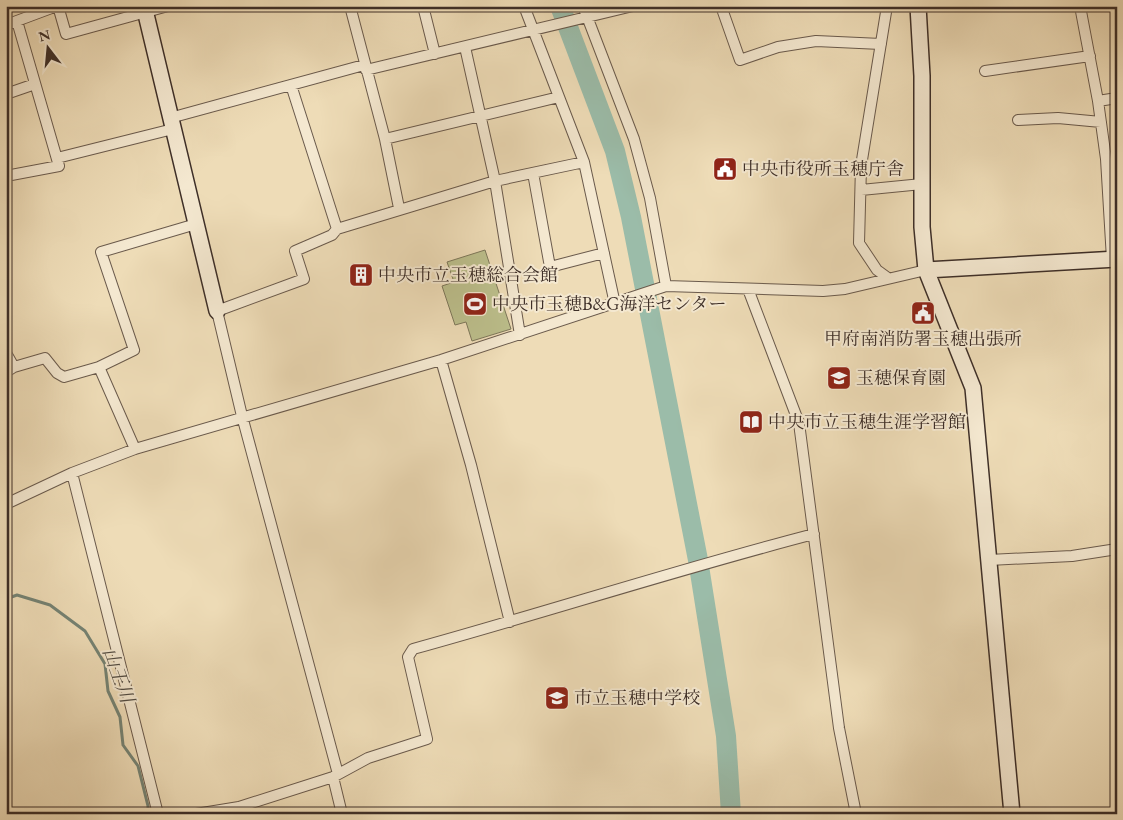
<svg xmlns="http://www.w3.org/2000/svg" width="1123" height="820" font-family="'EB Garamond','Noto Serif JP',serif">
<rect width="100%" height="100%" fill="#eedcb7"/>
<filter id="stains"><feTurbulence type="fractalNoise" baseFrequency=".004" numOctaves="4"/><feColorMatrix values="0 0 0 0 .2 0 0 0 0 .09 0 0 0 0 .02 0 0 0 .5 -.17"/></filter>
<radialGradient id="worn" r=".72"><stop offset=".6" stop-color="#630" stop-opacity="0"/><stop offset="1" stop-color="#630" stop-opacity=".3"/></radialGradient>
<path fill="#bcbf8c" stroke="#7d775a" d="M485,250L511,329L472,341L466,322L455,325L442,286L454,282L447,262Z"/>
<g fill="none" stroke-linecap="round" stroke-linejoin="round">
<path stroke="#768475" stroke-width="3" d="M6,599L17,595L50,605L85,631L105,664L108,691L120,717L123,745L138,766L148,806V814"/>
<path stroke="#9bbca9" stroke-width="20" d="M560,6L615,151L631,217L698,560L726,736L731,814"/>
<defs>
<path id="street" d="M58,6L66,34L168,6
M350,6L385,139L399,208
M423,6L435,54
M524,6L584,162L615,304
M583,6L634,139L650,198L666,286
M721,6L740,60L778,47L816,41L881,44
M887,6L861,166L859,243L877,270L888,278
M1080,6L1098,101L1106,159L1112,259
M6,25L57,6
M465,47L495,181L520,335
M366,70L633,6
M985,71L1090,56
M291,85L337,229
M6,94L35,84
M1098,101L1117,98
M170,118L364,65
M1018,120L1058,118L1101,122
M385,139L559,97
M57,158L173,129
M533,173L550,267L604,253
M6,176L59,166L17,21
M861,190L922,184
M748,289L799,423L839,728L856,814
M6,353L14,367
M441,360L471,465L510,622
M99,367L134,350L101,252L196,224
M6,372L14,367L45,358L57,373L64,377L99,367L135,449
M72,473L158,814
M6,504L72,473L135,449L441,360L666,286L823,291L845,289L926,270
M989,560L1072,556L1117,549
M338,774L242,416L217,311L304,279L295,251L332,235L337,229L495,181L584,162
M333,777L342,814
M196,814L239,807L333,777L368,758L427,739L408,657L413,649C547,612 679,569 814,534"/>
<path id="secondary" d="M144,6L217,311
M918,6L922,76V227L926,270L973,388L1012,814
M926,270L1117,259"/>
</defs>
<use href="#street" stroke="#6a5a4c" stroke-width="12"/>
<use href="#secondary" stroke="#3e2f28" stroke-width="18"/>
<use href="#street" stroke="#f4e8d0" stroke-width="10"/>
<use href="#secondary" stroke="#f4e8d0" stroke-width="15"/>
</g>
<defs>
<symbol id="civic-square" viewBox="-11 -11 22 22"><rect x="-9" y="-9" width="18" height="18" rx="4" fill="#8f2418" stroke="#f4e8d0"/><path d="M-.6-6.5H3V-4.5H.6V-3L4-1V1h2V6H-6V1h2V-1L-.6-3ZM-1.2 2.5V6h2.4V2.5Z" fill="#fff"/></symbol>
<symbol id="building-square" viewBox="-11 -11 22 22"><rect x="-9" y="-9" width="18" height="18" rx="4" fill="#8f2418" stroke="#f4e8d0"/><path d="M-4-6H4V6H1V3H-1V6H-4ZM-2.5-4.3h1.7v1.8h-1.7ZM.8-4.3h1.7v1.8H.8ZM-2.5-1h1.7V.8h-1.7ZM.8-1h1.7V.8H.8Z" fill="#fff"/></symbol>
<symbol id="stadium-square" viewBox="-11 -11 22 22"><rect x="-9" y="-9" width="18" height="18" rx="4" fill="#8f2418" stroke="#f4e8d0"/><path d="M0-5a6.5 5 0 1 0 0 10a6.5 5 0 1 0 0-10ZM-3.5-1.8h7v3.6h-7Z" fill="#fff"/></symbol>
<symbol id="school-square" viewBox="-11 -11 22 22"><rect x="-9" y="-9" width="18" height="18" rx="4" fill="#8f2418" stroke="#f4e8d0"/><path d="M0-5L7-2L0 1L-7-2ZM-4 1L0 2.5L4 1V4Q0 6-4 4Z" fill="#fff"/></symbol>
<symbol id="library-square" viewBox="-11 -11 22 22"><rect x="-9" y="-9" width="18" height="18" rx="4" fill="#8f2418" stroke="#f4e8d0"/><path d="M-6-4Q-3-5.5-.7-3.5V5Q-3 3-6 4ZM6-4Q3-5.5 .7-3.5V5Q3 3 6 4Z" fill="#fff"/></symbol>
</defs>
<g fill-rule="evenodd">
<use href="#civic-square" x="711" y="155" width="28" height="28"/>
<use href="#building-square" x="347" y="261" width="28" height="28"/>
<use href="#stadium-square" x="461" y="290" width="28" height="28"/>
<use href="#civic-square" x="909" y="299" width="28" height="28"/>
<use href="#school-square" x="825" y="364" width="28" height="28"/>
<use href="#library-square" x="737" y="408" width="28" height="28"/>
<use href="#school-square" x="543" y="684" width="28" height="28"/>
</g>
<g text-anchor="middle" stroke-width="4" stroke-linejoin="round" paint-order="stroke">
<g font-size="18" fill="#3e2f28" stroke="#f4e8d0" text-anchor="start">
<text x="742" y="175">中央市役所玉穂庁舎</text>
<text x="378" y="281">中央市立玉穂総合会館</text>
<text x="492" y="310">中央市玉穂B&amp;G海洋センター</text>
<text x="923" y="345" text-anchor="middle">甲府南消防署玉穂出張所</text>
<text x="856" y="384">玉穂保育園</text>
<text x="768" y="428">中央市立玉穂生涯学習館</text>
<text x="574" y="704">市立玉穂中学校</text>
</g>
<g font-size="19" font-style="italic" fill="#514b42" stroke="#f4e8d0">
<text transform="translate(119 675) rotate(70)" y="7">山王川</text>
</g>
</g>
<rect width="1123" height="820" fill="none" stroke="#eedcb7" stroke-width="25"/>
<rect x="8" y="8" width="1108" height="805" fill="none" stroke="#3e2f28" stroke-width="2.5"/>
<rect x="12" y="12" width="1098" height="795" fill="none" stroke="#3e2f28"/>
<g transform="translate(48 48) rotate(344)" stroke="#f4e8d0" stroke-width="4" paint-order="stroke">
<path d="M0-4L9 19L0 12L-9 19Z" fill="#3e2f28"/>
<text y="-8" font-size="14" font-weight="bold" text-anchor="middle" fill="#3e2f28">N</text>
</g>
<rect width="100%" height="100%" filter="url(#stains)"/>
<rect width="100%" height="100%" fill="url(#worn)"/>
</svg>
